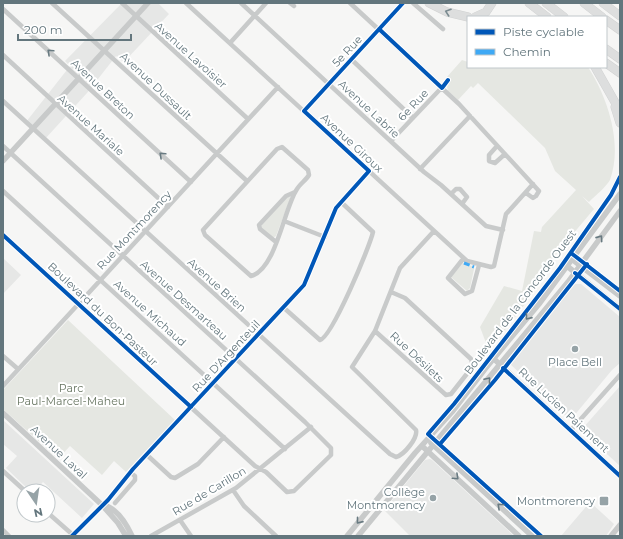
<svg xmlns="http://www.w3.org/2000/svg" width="623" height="539" font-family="Montserrat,sans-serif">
<rect width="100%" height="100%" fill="#f6f6f5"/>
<path fill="#e6e7e6" d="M122,3H158L169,14L124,62L116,56L87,93L45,139L26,122L70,66L65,61Z
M3,258L21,275L3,294Z
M575,284H581L620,317V363L612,370L573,417L569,419L509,363Z
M620,386V466L584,433L583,428Z
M3,420L94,504L82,518L43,482L35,491H30L6,468L17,456L3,444Z
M430,459L432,460L514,536H410L384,510L425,460Z
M590,502L614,524L606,536H561Z"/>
<path fill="#e5e7e2" d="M462,60L468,62V67H588C608,98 623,144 610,180C605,188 596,195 589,202L582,196L594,209L556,254L535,291L489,351L480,327L504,286L522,291L534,231L541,232L542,227L576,190L555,171L545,148L478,83L473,88L471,86L458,100L448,91L447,87L450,82L446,78Z
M287,197H290V199L276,236L273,238L262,229L261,225Z
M463,263L472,266L474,269L470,288L467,291L451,277Z
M68,320L175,420L126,472L114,461L102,475L70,446L58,459L3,409V390Z"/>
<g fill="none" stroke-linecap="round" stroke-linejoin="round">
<defs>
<path id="motorway" d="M429,3L447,12L468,17
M529,3L547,17
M546,3L564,17
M584,3L602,17
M603,3L620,16
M475,17L486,12L492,3
M606,20L620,30
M606,49L620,59
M606,63L620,73
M595,67L620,111
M615,107L620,123"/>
</defs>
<use href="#motorway" stroke="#d1d2d2" stroke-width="9"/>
<path stroke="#c8caca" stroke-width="4.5" d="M52,3L247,181
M122,3L248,119
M186,3L467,261L491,267L494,266L506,214L533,184
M241,3L424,172L441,185L486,226L503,230
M290,3L294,6
M350,3L459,104L539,191L536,196L533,198L526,193
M413,3L443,29
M3,9L191,182
M230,43L266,3
M3,55L168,207
M351,59L413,118
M3,101L390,454L396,457C404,455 418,438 416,430L352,367L375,331L400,268L434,231
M304,111L403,3
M391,141L448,81
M3,146L305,422L331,448V455L294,491L287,492L266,472L255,466L3,235
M497,146L489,155V161L495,163L505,154
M282,147L308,170L309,175C306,180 300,184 297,189C284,208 276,270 251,276L205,235L203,230L277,149Z
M420,169L470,116
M3,191L285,449
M451,194L456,189H460L467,197L462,204
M284,221L325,237
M276,242L260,229L259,225L286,196L295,192
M463,259L448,278L465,294L472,291L479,265
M283,307L320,340C332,337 370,246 373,232L341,202
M375,331L446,395L451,394L473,366L471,359L405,298L391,292
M3,356L18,369
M3,386L278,87
M571,430L620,375
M147,455L171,477L175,478L198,464L224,437
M3,471L25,491
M233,490L244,506L276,536
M115,503L135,480V476L131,473
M48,513L73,535
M180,520L191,536
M3,530L9,536
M72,536L108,500L133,469L304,285L336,208L369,171
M151,536L236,488L311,427"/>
<path stroke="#c8caca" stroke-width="5.5" d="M3,161L148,3
M573,260L620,296
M567,266L620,309
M494,359L620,476
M3,413L102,505L118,523L126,536
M431,443L532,536
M422,446L519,536
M103,505C117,508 126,523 132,536
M347,536L415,453L452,412L485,369L539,304L620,194
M358,536L568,282L620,211
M611,536L620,525"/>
<use href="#motorway" stroke="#dddede" stroke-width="8"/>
<path stroke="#3fa9f5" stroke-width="3" stroke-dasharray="6 3" stroke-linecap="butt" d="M464,263L474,267"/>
<defs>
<path id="cycleway" d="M379,29L442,88L448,80
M3,235L191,407
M571,253L620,291
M575,273L620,309
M503,368L620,476
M440,444L495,380L587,264
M72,536L108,500L133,469L304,285L336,208L369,171L304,111L403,3
M541,536L428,434L454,404L560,268L611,195L620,177"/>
</defs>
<use href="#cycleway" stroke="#fff" stroke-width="6"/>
<use href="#cycleway" stroke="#0057b8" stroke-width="4"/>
</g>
<defs><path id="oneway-chevron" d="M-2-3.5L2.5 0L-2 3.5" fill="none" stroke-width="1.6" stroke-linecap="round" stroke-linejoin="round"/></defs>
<use stroke="#7b8b90" href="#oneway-chevron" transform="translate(448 12) rotate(-161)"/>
<g stroke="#687a81">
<use href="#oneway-chevron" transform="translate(50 52) rotate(-137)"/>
<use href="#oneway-chevron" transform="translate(162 155) rotate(-137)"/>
<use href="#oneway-chevron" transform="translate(600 238) rotate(-55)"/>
<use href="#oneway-chevron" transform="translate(528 317) rotate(129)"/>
<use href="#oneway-chevron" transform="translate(488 380) rotate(-50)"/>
<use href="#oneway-chevron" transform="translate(456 477) rotate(43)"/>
<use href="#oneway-chevron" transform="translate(500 506) rotate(-137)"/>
<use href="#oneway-chevron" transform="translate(359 521) rotate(129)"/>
</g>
<g fill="#96a3a7" stroke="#fff" stroke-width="1.5">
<circle cx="575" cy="349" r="4"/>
<circle cx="433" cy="498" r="4"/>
<rect x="599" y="496" width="10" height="10" rx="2"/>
</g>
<g text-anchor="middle" stroke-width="4" stroke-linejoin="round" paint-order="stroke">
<g font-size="11" fill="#63767d" stroke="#fff">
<text transform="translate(347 51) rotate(-47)" y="4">5e Rue</text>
<text transform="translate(191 55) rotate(42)" y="4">Avenue Lavoisier</text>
<text transform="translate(156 86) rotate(43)" y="4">Avenue Dussault</text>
<text transform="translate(103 89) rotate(43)" y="4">Avenue Breton</text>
<text transform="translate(413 105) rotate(-47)" y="4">6e Rue</text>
<text transform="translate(369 109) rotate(43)" y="4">Avenue Labrie</text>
<text transform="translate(91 125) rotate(42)" y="4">Avenue Mariale</text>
<text transform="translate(352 143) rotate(43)" y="4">Avenue Giroux</text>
<text transform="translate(134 230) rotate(-47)" y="4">Rue Montmorency</text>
<text transform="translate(217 285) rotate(42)" y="4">Avenue Brien</text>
<text transform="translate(184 300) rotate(42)" y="4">Avenue Desmarteau</text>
<text transform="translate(520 302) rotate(-53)" y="4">Boulevard de la Concorde Ouest</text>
<text transform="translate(150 313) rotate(42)" y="4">Avenue Michaud</text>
<text transform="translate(103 314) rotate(43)" y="4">Boulevard du Bon-Pasteur</text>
<text transform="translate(226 356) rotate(-47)" y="4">Rue D'Argenteuil</text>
<text transform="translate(417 357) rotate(43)" y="4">Rue Désilets</text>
<text transform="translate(564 410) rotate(43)" y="4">Rue Lucien Paiement</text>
<text transform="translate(59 452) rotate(43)" y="4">Avenue Laval</text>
<text transform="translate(209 491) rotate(-31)" y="4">Rue de Carillon</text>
</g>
<g font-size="11" fill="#63767d" stroke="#fff" text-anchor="end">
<text x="575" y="366" text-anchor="middle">Place Bell</text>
<text x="425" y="496">Collège<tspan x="425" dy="13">Montmorency</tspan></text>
<text x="595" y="505">Montmorency</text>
</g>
<g font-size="11" fill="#687662" stroke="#fff">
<text x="71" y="392">Parc<tspan x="71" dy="13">Paul-Marcel-Maheu</tspan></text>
</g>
</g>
<rect width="623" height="539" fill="none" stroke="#63767d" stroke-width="8"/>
<rect x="467" y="16" width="140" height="52" fill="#ffffff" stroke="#c1c8cb"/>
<rect x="475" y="29" width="20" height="6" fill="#0057b8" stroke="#c1c8cb"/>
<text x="503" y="36" font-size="12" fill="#63767d">Piste cyclable</text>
<rect x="475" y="49" width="20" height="6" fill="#3fa9f5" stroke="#c1c8cb"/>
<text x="503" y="56" font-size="12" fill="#63767d">Chemin</text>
<g transform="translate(36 503) rotate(167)"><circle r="19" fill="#ffffff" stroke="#c1c8cb"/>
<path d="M0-3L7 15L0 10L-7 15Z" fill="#96a3a7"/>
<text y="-6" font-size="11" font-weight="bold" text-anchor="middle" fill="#63767d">N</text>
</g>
<path d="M18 34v6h113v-6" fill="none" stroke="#63767d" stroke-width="2"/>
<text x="24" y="34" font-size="12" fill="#63767d" stroke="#ffffff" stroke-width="3" paint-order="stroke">200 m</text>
</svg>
